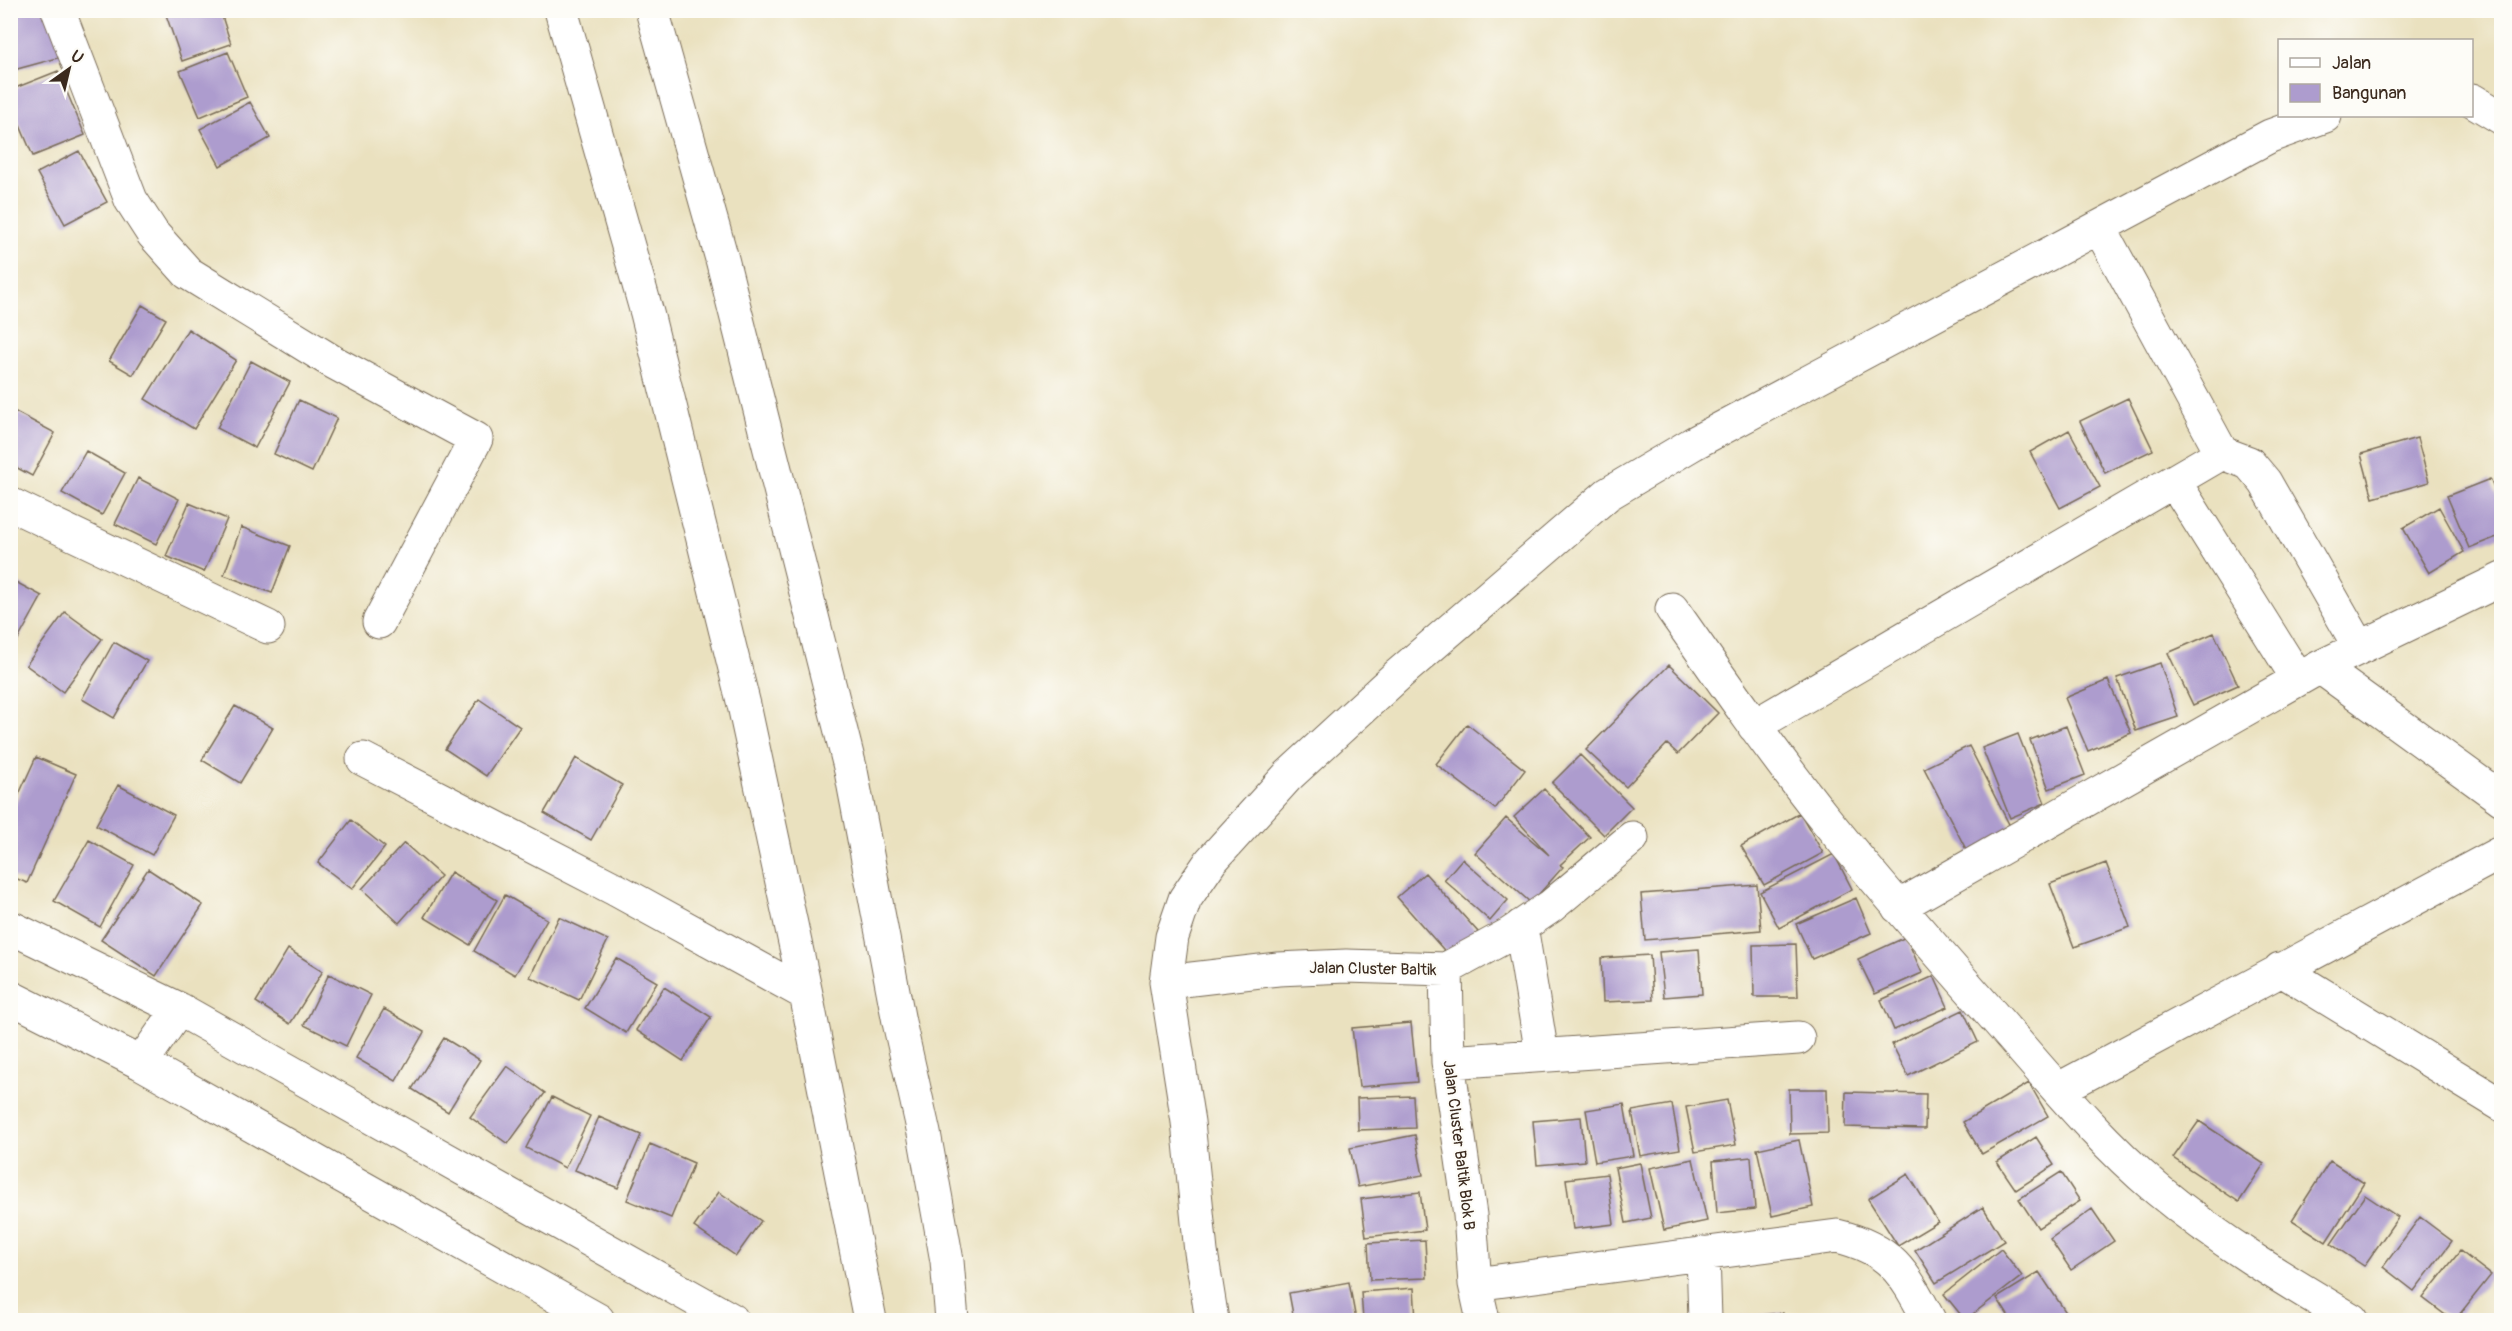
<svg xmlns="http://www.w3.org/2000/svg" width="2512" height="1331" font-family="Pangolin,sans-serif">
<rect width="100%" height="100%" fill="#fdfcf7"/>
<filter id="ink" filterUnits="userSpaceOnUse"><feTurbulence type="fractalNoise" baseFrequency=".0167" numOctaves="2"/><feDisplacementMap in="SourceGraphic" scale="12" xChannelSelector="R" yChannelSelector="G"/><feConvolveMatrix kernelMatrix="1 2 1 2 8 2 1 2 1" color-interpolation-filters="sRGB"/></filter>
<filter id="wash" filterUnits="userSpaceOnUse"><feTurbulence type="fractalNoise" baseFrequency=".008" numOctaves="4" result="noise"/><feDisplacementMap in="SourceGraphic" scale="24" xChannelSelector="R" yChannelSelector="G"/><feGaussianBlur stdDeviation="1.35" result="paint"/><feColorMatrix in="noise" values="0 0 0 0 0 0 0 0 0 0 0 0 0 0 0 0 0 1.4 0 .05"/><feComposite in="paint" operator="in"/></filter>
<g filter="url(#wash)">
<rect width="100%" height="100%" fill="#eae1bf"/>
<g id="blocks">
<path fill="#ad9cce" d="M10,10H52L65,56L10,71Z
M169,10H220L231,44L182,61L165,12Z
M228,52L247,97L200,117L180,71Z
M58,71L85,135L33,156L10,102V90Z
M250,102L270,138L220,166L200,129Z
M79,151L107,202L65,224L37,173Z
M142,305L166,319L133,375L109,361Z
M188,329L236,360L194,429L145,399Z
M251,361L290,382L255,448L217,428Z
M2128,398L2153,450L2105,473L2080,421Z
M299,400L337,418L312,472L274,454Z
M10,409L55,433L32,476L10,464Z
M2069,430L2100,487L2060,508L2030,452Z
M2417,438L2429,482L2373,498L2361,454Z
M86,451L125,473L102,515L62,493Z
M138,478L179,499L156,544L115,524Z
M2490,479L2502,507V535L2469,548L2447,496Z
M189,503L227,519L204,572L166,556Z
M2439,507L2464,552L2429,573L2403,528Z
M241,527L290,546L272,593L224,575Z
M10,579L42,596L10,654Z
M65,612L102,639L63,692L26,665Z
M2214,633L2238,685L2193,705L2168,653Z
M114,642L147,661L114,718L82,699Z
M2160,663L2178,717L2136,731L2117,678Z
M1669,665L1718,713L1678,754L1667,744L1626,787L1586,750Z
M2108,680L2131,733L2088,751L2065,698Z
M479,699L520,727L486,776L445,749Z
M235,706L273,728L240,783L202,760Z
M1467,724L1525,770L1495,809L1436,764Z
M2066,726L2085,775L2049,789L2030,740Z
M2018,734L2045,803L2010,818L1982,748Z
M1969,746L2014,834L1970,857L1924,768Z
M1580,755L1632,807L1604,835L1552,783Z
M36,757L76,774L27,883L10,876V814Z
M576,758L622,785L591,840L544,813Z
M118,785L174,815L152,855L96,825Z
M1544,789L1590,837L1560,865L1563,867L1531,903L1475,853L1506,818L1549,855L1514,817Z
M1800,813L1823,853L1764,885L1741,846Z
M351,820L385,847L352,889L318,863Z
M89,840L134,865L100,927L54,901Z
M404,843L441,876L399,923L362,889Z
M1834,854L1852,889L1779,928L1760,892Z
M1462,859L1508,900L1490,921L1444,880Z
M2106,863L2130,927L2074,947L2050,884Z
M148,869L203,905L156,976L101,940Z
M451,872L497,900L470,945L424,917Z
M1425,873L1478,932L1450,957L1397,897Z
M1757,885L1761,930L1645,940L1641,894Z
M505,895L547,919L515,975L474,951Z
M1856,898L1871,933L1812,959L1796,924Z
M559,917L608,940L579,1000L530,977Z
M1906,937L1922,973L1875,994L1858,959Z
M1796,944L1798,997H1754L1753,945Z
M288,949L323,971L290,1024L256,1002Z
M1699,949L1702,994L1664,997L1659,952Z
M1650,955L1653,1000L1603,1002L1601,958Z
M616,958L657,982L626,1033L585,1008Z
M329,974L371,995L346,1046L304,1025Z
M1934,976L1948,1007L1894,1030L1881,1000Z
M664,987L711,1017L683,1061L636,1030Z
M384,1009L424,1032L396,1081L356,1058Z
M1963,1010L1978,1042L1908,1076L1892,1044Z
M1411,1023L1417,1082L1359,1087L1352,1028Z
M444,1038L480,1060L448,1112L412,1089Z
M507,1066L545,1093L508,1144L470,1117Z
M2029,1083L2048,1116L1982,1154L1963,1122Z
M1789,1089H1827L1828,1133L1790,1134Z
M1846,1092L1926,1094L1925,1129L1845,1127Z
M1413,1096L1415,1128L1358,1130L1357,1098Z
M552,1097L590,1116L565,1168L526,1148Z
M1727,1100L1736,1145L1695,1152L1686,1107Z
M1624,1104L1633,1156L1595,1162L1586,1110Z
M1672,1104L1680,1149L1640,1156L1632,1111Z
M599,1117L641,1135L618,1188L575,1170Z
M1581,1117L1585,1161L1537,1165L1533,1121Z
M2199,1121L2264,1164L2239,1202L2173,1158Z
M1415,1135L1423,1175L1358,1187L1350,1148Z
M2036,1137L2054,1165L2016,1190L1997,1162Z
M1799,1140L1813,1207L1772,1216L1757,1149Z
M650,1144L694,1163L671,1218L627,1200Z
M1751,1157L1755,1209L1717,1213L1713,1161Z
M1693,1159L1707,1221L1664,1230L1650,1168Z
M2330,1161L2364,1183L2326,1242L2292,1220Z
M1640,1163L1651,1218L1626,1223L1615,1168Z
M2061,1172L2080,1201L2038,1228L2019,1199Z
M1607,1174L1614,1224L1573,1229L1566,1179Z
M1908,1174L1938,1222L1898,1246L1868,1199Z
M719,1192L761,1221L736,1256L694,1227Z
M1420,1192L1425,1230L1366,1237L1361,1199Z
M2365,1195L2398,1217L2364,1266L2331,1244Z
M1983,1207L2004,1241L1936,1283L1915,1250Z
M2092,1209L2114,1241L2071,1270L2050,1239Z
M2420,1217L2452,1241L2414,1291L2383,1267Z
M1425,1240L1427,1278L1370,1280L1368,1243Z
M2001,1249L2022,1276L1965,1320L1944,1294Z
M2460,1251L2491,1275L2455,1320H2452L2423,1298Z
M2039,1272L2071,1320H2011L1997,1298Z
M1349,1282L1356,1320H1294L1289,1293Z
M1414,1288L1416,1320H1363L1361,1292Z
M1783,1313L1784,1320H1740V1317Z"/>
</g>
</g>
<g filter="url(#ink)">
<use href="#blocks" fill-opacity="0" stroke="#786a56" stroke-width="1.5"/>
<g fill="none" stroke-linecap="round" stroke-linejoin="round">
<defs>
<path id="minor" d="M58,10L131,200L153,234L188,273L333,362L476,439L379,622
M561,10L647,313L744,705L806,994L870,1320
M652,10L722,259L851,771L899,1022L924,1133L947,1261L952,1320
M2472,100L2502,118
M2099,227L2222,453L2249,463L2265,482L2359,646
M2174,481L2298,679
M10,504L268,627
M1672,609C1721,679 1769,748 1822,815C1876,882 1933,947 1990,1012C2043,1072 2096,1138 2158,1190C2218,1240 2285,1280 2352,1320
M2320,667L2502,799
M1754,726L2222,453
M363,759L613,888L806,994
M1898,907L2320,667L2502,579
M1521,926L1542,1055
M10,927L179,1009L732,1320
M1446,969L1448,1062L1470,1215L1475,1284L1483,1320
M2280,969L2502,1105
M1166,982L1278,969L1346,966L1446,969L1510,934L1550,907L1632,838
M10,997L141,1063L598,1320
M1448,1062L1798,1038
M141,1063L179,1009
M2059,1089L2502,852
M1703,1253L1705,1320
M1475,1284L1837,1236C1892,1249 1904,1273 1929,1320
M1212,1320L1201,1252L1188,1122L1166,982L1172,937L1185,899L1211,861L1288,776L1399,674L1608,494L1694,443L2270,136L2325,116"/>
</defs>
<use href="#minor" stroke="#786a56" stroke-width="35"/>
<use href="#minor" stroke="#fff" stroke-width="33"/>
</g>
</g>
<g text-anchor="middle" stroke-width="4.5" stroke-linejoin="round" paint-order="stroke">
<g font-size="16" fill="#3b2a1e" stroke="#fdfcf7">
<text transform="translate(1373 968) rotate(1)" y="6">Jalan Cluster Baltik</text>
<text transform="translate(1460 1145) rotate(83)" y="6">Jalan Cluster Baltik Blok B</text>
</g>
</g>
<rect width="2512" height="1331" fill="none" stroke="#fdfcf7" stroke-width="36"/>
<rect x="2278" y="39" width="195" height="78" fill="#fdfcf7" stroke="#afa8a0" stroke-width="1.5"/>
<rect x="2290" y="58" width="30" height="9" fill="#ffffff" stroke="#afa8a0" stroke-width="1.5"/>
<text x="2332" y="69" font-size="18" fill="#3b2a1e">Jalan</text>
<rect x="2290" y="84" width="30" height="18" fill="#ad9cce" stroke="#afa8a0" stroke-width="1.5"/>
<text x="2332" y="99" font-size="18" fill="#3b2a1e">Bangunan</text>
<g transform="translate(69 69) rotate(34)" stroke="#fdfcf7" stroke-width="4.5" paint-order="stroke">
<path d="M0-4.5L10 22L0 15L-10 22Z" fill="#3b2a1e"/>
<text y="-9" font-size="16" font-weight="bold" text-anchor="middle" fill="#3b2a1e">U</text>
</g>
</svg>
